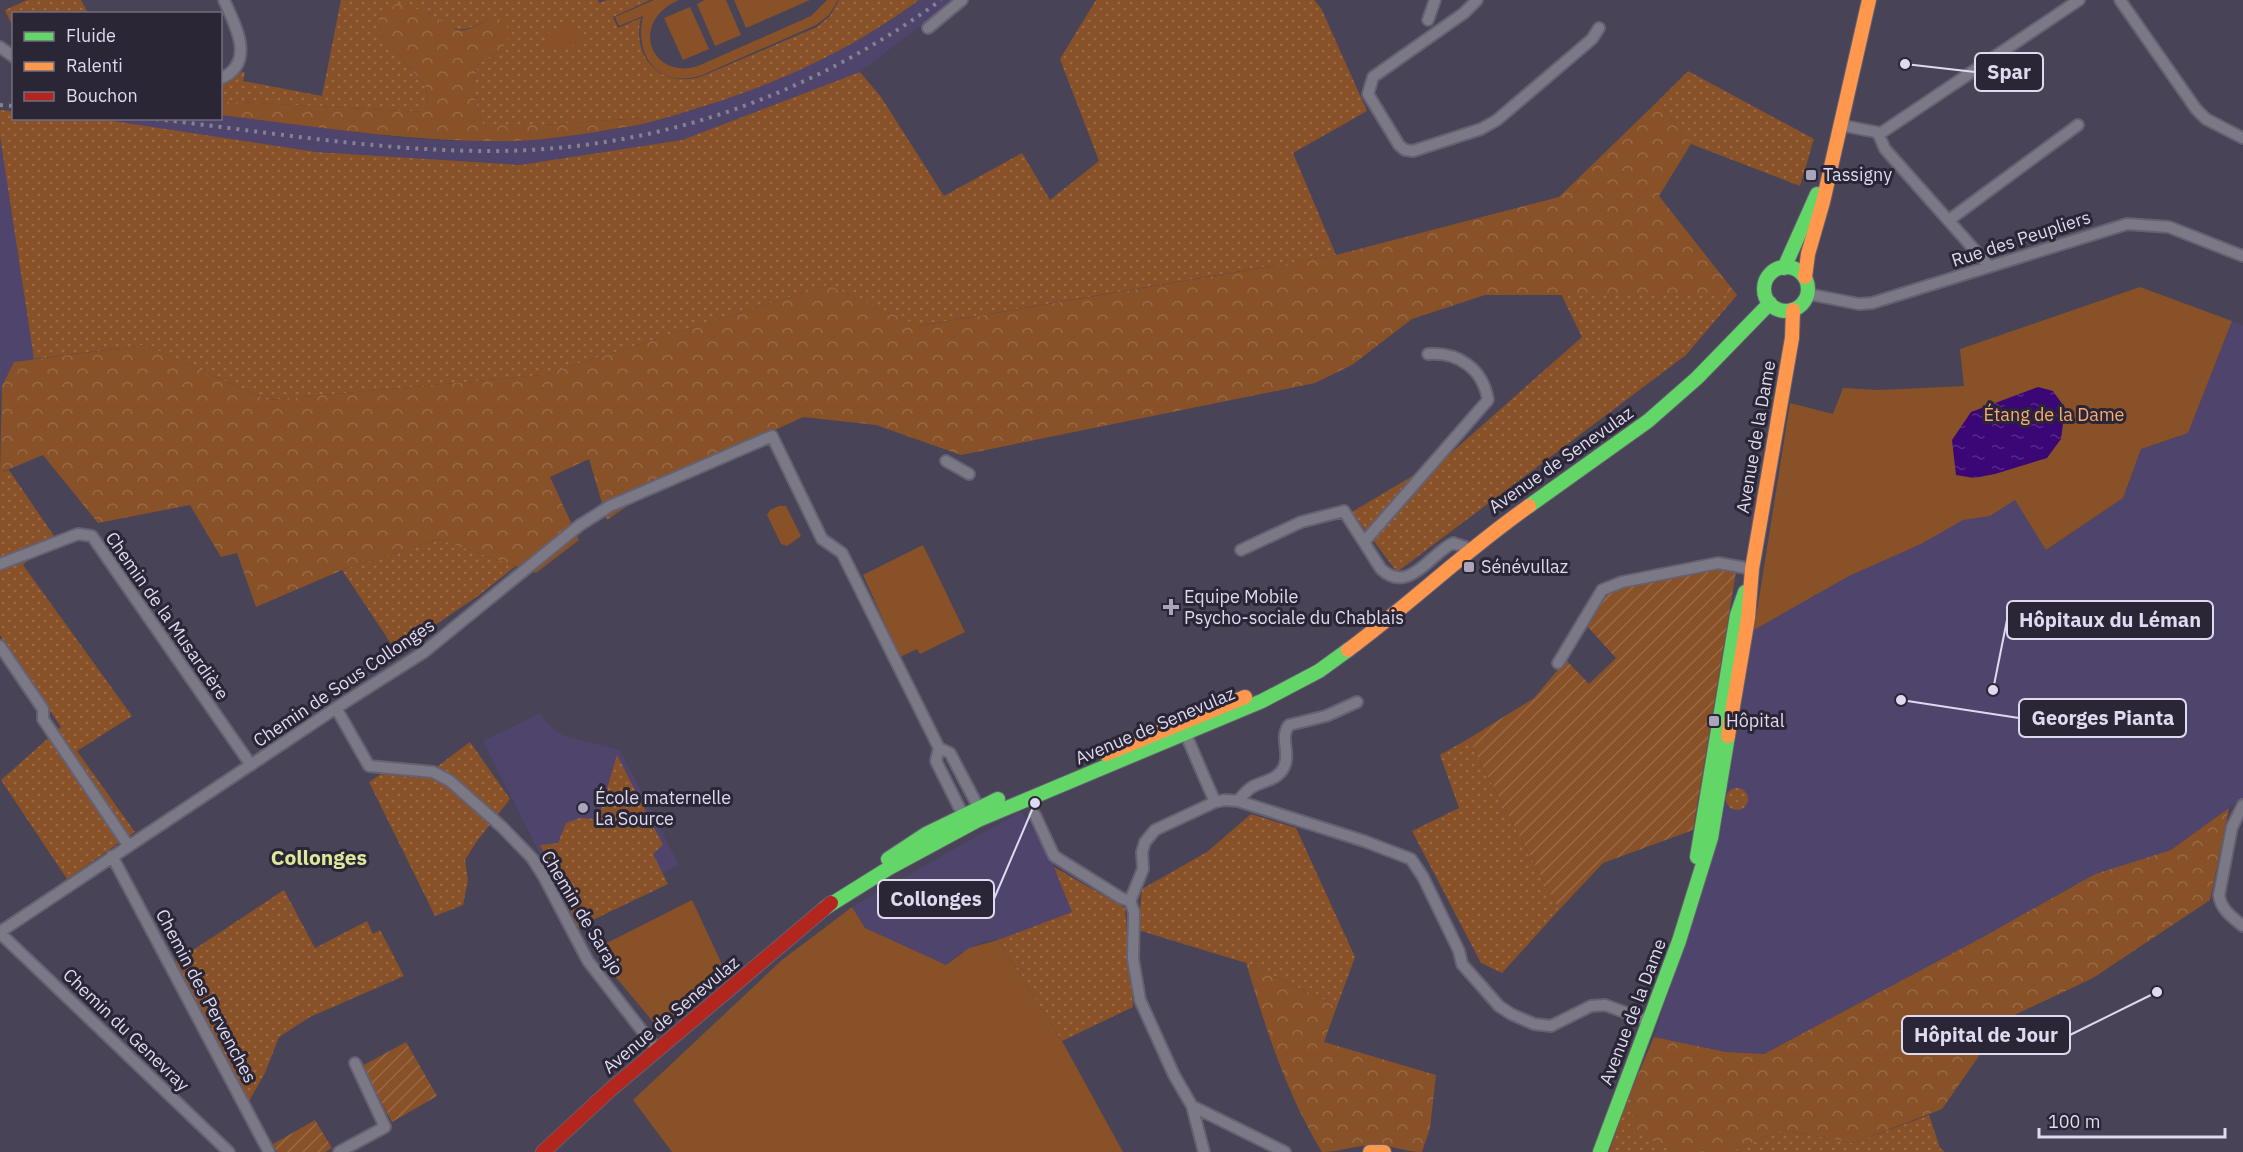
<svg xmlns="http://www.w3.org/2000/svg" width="2243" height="1152" font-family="'IBM Plex Sans',sans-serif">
<defs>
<pattern id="grass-dots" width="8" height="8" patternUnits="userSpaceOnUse" patternTransform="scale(1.5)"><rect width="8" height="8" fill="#895128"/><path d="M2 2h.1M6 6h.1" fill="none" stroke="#996948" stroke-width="1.8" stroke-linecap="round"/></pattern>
<pattern id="forest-crowns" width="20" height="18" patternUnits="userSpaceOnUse" patternTransform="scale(1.5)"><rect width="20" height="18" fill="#895128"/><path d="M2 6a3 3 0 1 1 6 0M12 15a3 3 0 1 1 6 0" fill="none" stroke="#996948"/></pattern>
<pattern id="garden-furrows" width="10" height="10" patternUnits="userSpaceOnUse" patternTransform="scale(1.5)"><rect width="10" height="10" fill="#895128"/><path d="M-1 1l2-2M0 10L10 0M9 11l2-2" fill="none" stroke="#996948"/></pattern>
<pattern id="water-ripples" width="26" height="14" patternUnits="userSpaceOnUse" patternTransform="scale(1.5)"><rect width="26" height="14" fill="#3b0675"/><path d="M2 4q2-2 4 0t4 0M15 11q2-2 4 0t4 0" fill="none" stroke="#572a89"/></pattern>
</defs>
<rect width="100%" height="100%" fill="#484357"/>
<path fill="#4e446c" d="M919,0H954L860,72L682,140L520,165L316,152L93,119L220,118L221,115L403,138L454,141H518L577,135L643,124L707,106L889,22Z
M0,136L34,359L14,362L2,386L0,401Z
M2232,321L2243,325V798L2171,850L2095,874L1983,937L1764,1054L1727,1052L1654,1037L1720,834L1754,630L1849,576L1921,544L1963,519L1990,516L2015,500L2047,550L2123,498L2141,449L2188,433Z
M540,713L551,727L564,736L620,750L679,865L573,920L483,741Z
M1021,811L1049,854L1073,912L998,940L982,942L957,955L946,966L865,928L852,907Z"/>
<path fill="url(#grass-dots)" d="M27,0H81L88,13L14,14L13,27L5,10Z
M341,0H598L599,3L607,0H650L613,17L618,28L641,18C631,57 661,88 700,77L817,27L830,16L839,0H919C832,64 746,96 643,124L642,118L543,125H483L472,89L479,62L501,51L490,18C461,35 455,32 429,13L378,30L426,87L428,106L421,112L221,101L220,83L242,72H245L243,81L322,96Z
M1096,0H1314L1321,8L1367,111L1293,153L1336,255L918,326L828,285L542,375L268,400L145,345L34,359L0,136V110L13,111L14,118H93L316,152L520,165L682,140L860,72L881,97L944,196L1022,153L1050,200L1099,161L1060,59Z
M1688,71L1814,139L1800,186L1691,144L1658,101Z
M1561,294L1737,295L1686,355L1397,572L1352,512L1451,453L1582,337Z
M9,470L54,536L23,565L132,716L77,751L135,832L67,879L1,780L61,727L0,635V473Z
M438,539L516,566L478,596L396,651L342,570Z
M1468,739L1559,910L1502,973L1481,963L1412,831L1459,808L1440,755Z
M470,742L510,799L477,841L465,860L468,880L463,905L435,916L369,782L381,774L422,778Z
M617,755L663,845L653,854L668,884L578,927L540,845L558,843L566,823L580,818L598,819Z
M1726 799a11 11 0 1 1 22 0a11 11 0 1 1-22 0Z
M1251,814L1296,828L1355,957L1337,1006L1246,963L1138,930L1142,889L1207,852Z
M1054,867L1125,908L1133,1007L1062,1041L998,940L1072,912Z
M284,890L315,948L367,921L373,934L380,930L404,976L310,1017L279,1037L265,1073L249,1101L175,962Z
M1628,1098L1635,1101L1630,1129L1676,1152H1609Z
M1929,1115L1940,1148L1945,1152H1730L1782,1130L1854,1143Z"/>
<path fill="url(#forest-crowns)" d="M398,3C408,7 421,9 430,14C460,31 457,38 490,18L504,20L510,35L501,51L479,62L472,89L483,125H543L642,118L643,124C601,131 559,139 516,141C417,143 319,127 221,115V101L421,112L428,106L426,87L378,30L379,16Z
M1658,101L1691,144L1659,196L1737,295H1485L1412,319L1352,365L1315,383L961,455L876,425L803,417L662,482L607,520L589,459L550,477L579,540L536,573L438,539L342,570L256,607L237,553L221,557L190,505L98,523L43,455L0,473L2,386L14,362L145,345L268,400L542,375L828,285L919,326L1336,255L1559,197Z
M2229,808L2210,900L2093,978L2004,1020L1942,1109L1854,1143L1782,1130L1730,1152H1676L1629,1129L1635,1101L1628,1098L1654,1037L1726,1052L1764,1054L1983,937L2095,874L2171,850Z
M1246,963L1337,1006L1324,1042L1436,1075L1430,1128L1422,1152C1405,1152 1391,1145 1375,1145C1356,1145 1340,1152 1322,1152C1285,1091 1267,1031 1246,963Z"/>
<path fill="#895128" d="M654,0H679C628,22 651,81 698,66L811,16L827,0H838L829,15L816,25L700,76C657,88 634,55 643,16L619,26L615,17Z
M705,0H726L741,35L715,46L697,4Z
M734,0H810L746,28Z
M690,7L709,49L683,60L664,18Z
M575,25L585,35L586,43L555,49L546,45L548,33L559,27Z
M2140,287L2232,321L2188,433L2141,449L2123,498L2046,550L2015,500L1990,516L1963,520L1921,544L1849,576L1754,630L1790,403L1833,414L1843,388L1879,390L1964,386L1960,349Z
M779,506H786L801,536L787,546L781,544L767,515L770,510Z
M923,545L965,632L920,654L917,649L900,657L863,575Z
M692,900L726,973L660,1030L593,950Z
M852,907L865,928L946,965L969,948L998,940L1062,1041L1123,1152H672L633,1100L782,960Z"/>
<path fill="url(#garden-furrows)" d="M1721,569L1736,572L1693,830L1603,863L1559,910L1468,739L1534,698L1566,660L1589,684L1616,658L1586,625L1599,601L1614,590Z
M406,1042L437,1096L392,1122L362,1066Z
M315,1120L332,1148L325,1152H277L273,1144Z"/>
<path fill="url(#water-ripples)" d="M2038,387L2053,391L2065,408L2061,439L2047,458L1995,474L1974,478L1956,475L1952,440L1971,412Z"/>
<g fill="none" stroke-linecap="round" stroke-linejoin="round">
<defs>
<path id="street" d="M1477,0L1464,13L1373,77L1368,94L1399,145L1405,150L1413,151L1481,129L1497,120L1592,39L1599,28
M2120,0L2196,109L2206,119L2243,138
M1428,20L1435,0
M928,28L962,0
M0,47L14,57
M220,79C257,63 235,25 224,0
M1840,125L1881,133L2079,0
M1878,133L1885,149L1988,265
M1949,220L2078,125
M1808,294L1859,304L1872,303L2127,224L2169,227L2243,256
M946,461L969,474
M1364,542L1488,400C1483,369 1459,352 1428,354
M1241,550L1301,522L1344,511L1381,569C1409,595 1430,554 1453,543L1471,549
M0,564L78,534L92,536L251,765
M0,646L43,709V719L128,845
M1558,663L1602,590L1622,582L1718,563L1752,569
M336,708L369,766L433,772L450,781L502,827L532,858L544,877L588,961L657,1050
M1183,728L1215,802
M939,748L936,761L966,821
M1238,801C1242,796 1246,791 1252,787C1263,781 1278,780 1284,767C1291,752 1279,738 1289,725L1326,716L1357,702
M2243,805L2232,827L2219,895C2221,910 2232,917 2243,926
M1035,815L1054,856L1121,898L1130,901
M112,856L269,1152
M1130,901L1143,869L1142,852L1145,842L1155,830L1215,802L1225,800L1238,801L1364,841L1411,859L1423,877L1459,951L1462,964L1499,1006L1511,1014L1534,1024L1551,1026L1591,1006L1605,1005L1649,1021
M1130,901L1134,912L1133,959L1140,1000L1174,1075L1192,1106L1285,1152
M0,932L336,708L424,652L580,525L610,506L772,436L822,539L842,553L939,748L950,753L982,814
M0,933L229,1152
M1192,1106L1204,1152
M339,1152L385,1127L355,1063"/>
<path id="fast" d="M1764 289a22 22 0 1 1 44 0a22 22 0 1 1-44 0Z
M1784,268L1817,194
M1529,506L1648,421L1697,378L1770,303
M1697,857L1737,615L1745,592
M888,859L926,834L998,799
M825,908L889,868L978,820L1262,701L1319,671L1348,650
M1600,1152L1679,941L1711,838L1728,736"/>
<path id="slow" d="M1805,277L1808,254L1823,202L1869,0
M1348,650C1410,604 1466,550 1529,506
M1728,736L1748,618L1752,569L1792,338L1793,310
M1106,754L1245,697
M1370,1152H1384"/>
<path id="jam" d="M543,1152L610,1090L831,903"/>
</defs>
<use href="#street" stroke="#656172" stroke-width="14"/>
<use href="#fast" stroke="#656172" stroke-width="16"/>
<use href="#slow" stroke="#656172" stroke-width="16"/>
<use href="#jam" stroke="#656172" stroke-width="16"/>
<use href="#street" stroke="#7c7987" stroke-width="10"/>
<use href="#fast" stroke="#63d668" stroke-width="14"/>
<use href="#slow" stroke="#ff974d" stroke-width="14"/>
<use href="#jam" stroke="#b3261e" stroke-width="14"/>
<path stroke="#848290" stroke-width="4" stroke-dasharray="3 6" stroke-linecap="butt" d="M0,105L14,106
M147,118C264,131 381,152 499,151C660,149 811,95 941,0"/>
</g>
<g fill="#aaa5ba" stroke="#2a2636" stroke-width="2">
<rect x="1805" y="169" width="12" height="12" rx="3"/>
<rect x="1463" y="561" width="12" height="12" rx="3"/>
<path d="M1168 598h6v6h6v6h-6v6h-6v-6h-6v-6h6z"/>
<rect x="1708" y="715" width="12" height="12" rx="3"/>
<circle cx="583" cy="808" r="6"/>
</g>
<g text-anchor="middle" stroke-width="6" stroke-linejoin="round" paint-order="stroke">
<g font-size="18" fill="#dedaf0" stroke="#2a2636" text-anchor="start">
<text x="1823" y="181">Tassigny</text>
<text x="1481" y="573">Sénévullaz</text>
<text x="1184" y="603">Equipe Mobile<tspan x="1184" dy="21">Psycho-sociale du Chablais</tspan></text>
<text x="1726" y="727">Hôpital</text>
<text x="595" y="804">École maternelle<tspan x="595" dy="21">La Source</tspan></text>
</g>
<g font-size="18" fill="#dedaf0" stroke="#2a2636">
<text transform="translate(2021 239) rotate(-18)" y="6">Rue des Peupliers</text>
<text transform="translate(1756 437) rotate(-80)" y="6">Avenue de la Dame</text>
<text transform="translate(1561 460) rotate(-35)" y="6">Avenue de Senevulaz</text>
<text transform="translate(167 616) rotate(55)" y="6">Chemin de la Musardière</text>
<text transform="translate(344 683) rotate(-34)" y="6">Chemin de Sous Collonges</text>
<text transform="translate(1155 726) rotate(-23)" y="6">Avenue de Senevulaz</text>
<text transform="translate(582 913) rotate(59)" y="6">Chemin de Sarajo</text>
<text transform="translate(206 996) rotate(62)" y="6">Chemin des Pervenches</text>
<text transform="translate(1633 1012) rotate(-69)" y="6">Avenue de la Dame</text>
<text transform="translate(671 1015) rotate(-40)" y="6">Avenue de Senevulaz</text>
<text transform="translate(126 1030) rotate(44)" y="6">Chemin du Genevray</text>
</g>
<g font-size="18" fill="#fbaa72" stroke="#2a2636">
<text x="2054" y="421">Étang de la Dame</text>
</g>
<g font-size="21" font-weight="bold" fill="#dde89a" stroke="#2a2636">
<text x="319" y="865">Collonges</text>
</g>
</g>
<path fill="none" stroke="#dedaf0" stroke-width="2" d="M1905 64L1975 72M1993 690L2007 620M1901 700L2019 718M1035 803L994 899M2157 992L2070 1035"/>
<g fill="#dedaf0" stroke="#2a2636" stroke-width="2">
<circle cx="1905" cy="64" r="6"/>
<circle cx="1993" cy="690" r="6"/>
<circle cx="1901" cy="700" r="6"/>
<circle cx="1035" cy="803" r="6"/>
<circle cx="2157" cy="992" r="6"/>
</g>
<g fill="#2a2636" stroke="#dedaf0" stroke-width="2">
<rect x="1975" y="53" width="68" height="38" rx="6"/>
<rect x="2007" y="601" width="206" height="38" rx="6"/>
<rect x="2019" y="699" width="167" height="38" rx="6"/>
<rect x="878" y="880" width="116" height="38" rx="6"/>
<rect x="1902" y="1016" width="168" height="38" rx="6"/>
</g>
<g font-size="20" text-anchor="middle" font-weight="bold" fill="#dedaf0">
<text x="2009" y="79">Spar</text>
<text x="2110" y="627">Hôpitaux du Léman</text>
<text x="2103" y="725">Georges Pianta</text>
<text x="936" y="906">Collonges</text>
<text x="1986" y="1042">Hôpital de Jour</text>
</g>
<rect x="12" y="12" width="210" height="108" fill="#2a2636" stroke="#726e80" stroke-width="1.5"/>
<rect x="24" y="32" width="30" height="9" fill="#63d668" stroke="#726e80" stroke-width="1.5"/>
<text x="66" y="42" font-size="18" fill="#dedaf0">Fluide</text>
<rect x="24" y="62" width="30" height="9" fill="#ff974d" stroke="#726e80" stroke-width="1.5"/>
<text x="66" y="72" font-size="18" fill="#dedaf0">Ralenti</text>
<rect x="24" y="92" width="30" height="9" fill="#b3261e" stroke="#726e80" stroke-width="1.5"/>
<text x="66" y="102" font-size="18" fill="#dedaf0">Bouchon</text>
<path d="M2039 1128v9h186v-9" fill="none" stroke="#dedaf0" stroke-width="3"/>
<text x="2048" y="1128" font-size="18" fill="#dedaf0" stroke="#2a2636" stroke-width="4.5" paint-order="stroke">100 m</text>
</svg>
